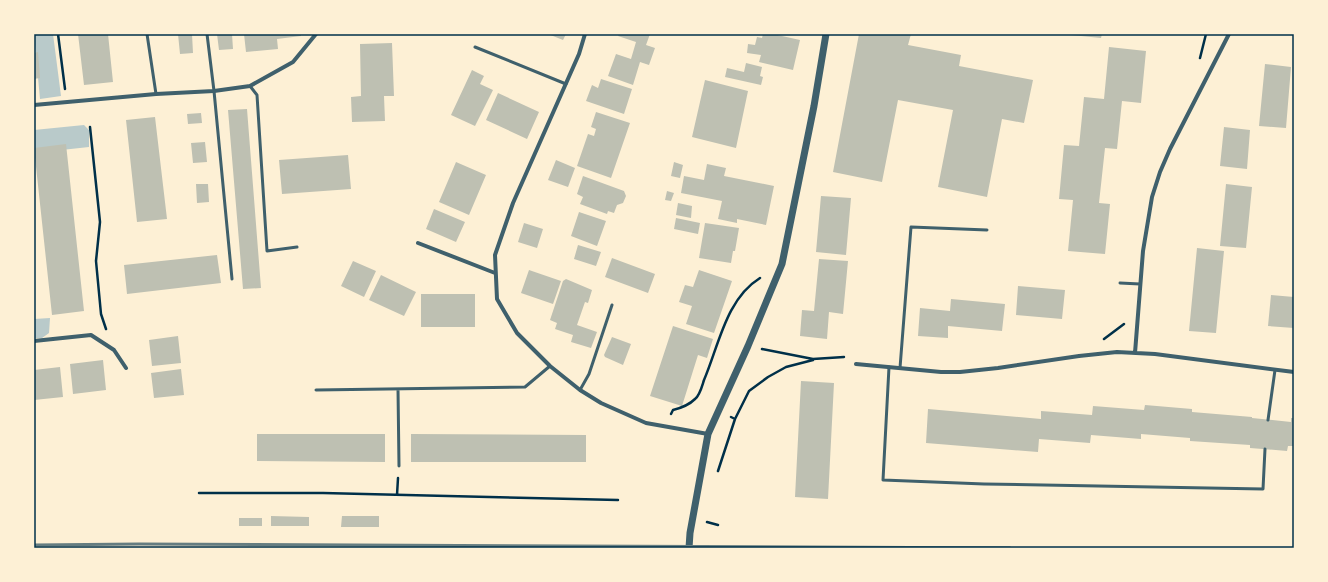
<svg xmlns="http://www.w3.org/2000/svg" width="1328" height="582" font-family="'IBM Plex Sans',sans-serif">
<rect width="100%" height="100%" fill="#fdf0d5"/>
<path fill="#b9caca" d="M34,34H53L61,96L40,99Z
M84,125L89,130V147L34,153V130Z
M50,318L49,333L42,338H34V319Z"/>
<path fill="#bec0b2" d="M78,34H108L113,82L84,85Z
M178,34H192L193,53L180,54Z
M217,34H232L233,49L219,50Z
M244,34H301V36L277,39L278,49L246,52Z
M548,34H566L563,40Z
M619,34H650L646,45L655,48L649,65L640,62L633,85L608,76L616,54L631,59L636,42L618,36Z
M763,34H773L800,40L793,70L759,62L761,55L747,53L748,44L755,45L757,37L762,38Z
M859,34H911L908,45L961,55L959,66L1033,80L1024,123L1002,119L987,197L938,187L953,110L898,100L882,182L833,172Z
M1072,34H1102L1101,38L1071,35Z
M392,43L394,96H384L385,121L352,122L351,97L361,96L360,44Z
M1109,47L1146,51L1141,103L1122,101L1117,149L1105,148L1099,203L1110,204L1105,254L1068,251L1073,200L1059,199L1064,145L1079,146L1084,97L1104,99Z
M38,52L40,78L34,79V53Z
M746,63L762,67L760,76L763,77L761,85L725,77L727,68L744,72Z
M1265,64L1291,67L1286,128L1259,126Z
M472,70L484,76L480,84L493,90L475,126L451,115Z
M601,79L632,89L624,114L586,101L592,85L598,88Z
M705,80L748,91L736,148L692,137Z
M498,93L539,112L527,139L486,120Z
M247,109L261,288L243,289L228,110Z
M596,112L630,123L611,178L577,166L588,134L594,136L596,129L591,127Z
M201,113L202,123L188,124L187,114Z
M155,117L167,219L137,222L126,120Z
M1224,127L1250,130L1247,169L1220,166Z
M205,142L207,162L193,163L191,143Z
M66,144L84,311L52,315L34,148Z
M348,155L351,189L282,194L279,160Z
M556,160L575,168L568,187L548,180Z
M456,162L486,175L469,215L439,202Z
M674,162L683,165L680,178L671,176Z
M707,164L726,168L724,176L774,186L766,225L737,219V223L718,219L722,201L681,193L684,176L704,180Z
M583,176L624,191L626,196L623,203L617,205L614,213L608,211L607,214L580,204L583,197L577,194Z
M196,184H208L209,202L197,203Z
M1226,184L1252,187L1246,248L1220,246Z
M667,191L674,193L671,201L665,200Z
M821,196L851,198L846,255L816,252Z
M678,203L692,206L691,218L676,215Z
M434,209L465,222L456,242L426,229Z
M579,212L606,221L597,246L571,236Z
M676,218L700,223L698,234L674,229Z
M524,223L543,229L537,248L518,242Z
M705,223L739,228L735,251H733L731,263L699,258Z
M578,245L601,252L596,266L574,259Z
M1197,248L1224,251L1216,333L1189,331Z
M217,255L221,283L127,294L124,265Z
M612,258L655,274L648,293L605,277Z
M819,259L848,261L843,314L829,312L827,339L800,336L802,310L814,311Z
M353,261L376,271L364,297L341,286Z
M529,270L561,281L553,304L521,293Z
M699,270L732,281L714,333L686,324L692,306L679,302L685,285L693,287Z
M381,275L416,292L404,316L369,300Z
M566,279L592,290L588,303L585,302L577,325L597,332L591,348L571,342L573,335L555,329L557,323L550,320L563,281Z
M1018,286L1065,290L1062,319L1016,315Z
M421,294H475V327H421Z
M1271,295L1294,297V328L1268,326Z
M951,299L1005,304L1002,331L948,326V338L918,336L920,308L950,311Z
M673,326L713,339L707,358L698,355L682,406L650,396Z
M178,336L181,363L152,366L149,340Z
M612,337L631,344L623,365L605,357L604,355Z
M103,360L106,390L73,394L70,364Z
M60,367L63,397L34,400V370Z
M181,369L184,395L154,398L151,373Z
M801,381L834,383L828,499L795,497Z
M1145,405L1192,409V412L1252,417V418L1291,422V418H1294V446H1288L1287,451L1250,448V445L1190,441V438L1141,434V439L1091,435L1090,443L1039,439L1038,452L926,443L928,409L1041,419V411L1092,415L1093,406L1144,410Z
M257,434H385V462L257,461Z
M411,434L586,435V462H411Z
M271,516L309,517V526H271Z
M342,516H379V527H341Z
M239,518H262V526H239Z"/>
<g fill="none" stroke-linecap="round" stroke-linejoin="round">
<path stroke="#003049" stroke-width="2.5" d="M58,34L65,89
M1200,58L1206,34
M90,127L100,222L96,261L101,314L106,329
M1104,339L1124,324
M762,349L813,359L844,357
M671,414L673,410C681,408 689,405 695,399C700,395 702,386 704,380C719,345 726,299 760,278
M735,419L749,391L768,377L786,367L813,360
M718,471L735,419L731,417
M199,493H323L618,500
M397,495L398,478
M707,522L718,525"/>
<path stroke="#3f606c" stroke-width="3" d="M147,34L156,94
M207,34L214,91L232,279
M475,47L566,84
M250,86L257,95L267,251L297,247
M1120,283L1140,284
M889,367L883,480L984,484L1263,489L1265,449
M900,368L911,227L987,230
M398,389L399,466
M316,390L525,387L550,366
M580,390L589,374L612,305
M1268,420L1275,370"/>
<path stroke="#3f606c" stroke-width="4" d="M585,34L579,54L513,203L495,255L497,299L517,333L550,366L580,390L601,403L646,423L708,434
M34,105L156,94L214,91L250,86L293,62L316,34
M418,243L495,273
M34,341L91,335L114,350L126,368
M1135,353L1143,251L1152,197L1160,172L1170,149L1229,34
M856,364L941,372H960L998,368L1079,356L1117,352L1155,354L1294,372"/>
<path stroke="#3f606c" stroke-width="7" d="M689,548L690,533L708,434L748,346L782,264L814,106L826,34"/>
<path stroke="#657d81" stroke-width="3" d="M34,545L139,544L1010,548"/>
</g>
<rect width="1328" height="582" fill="none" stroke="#fdf0d5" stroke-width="70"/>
<rect x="35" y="35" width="1258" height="512" fill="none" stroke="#003049" stroke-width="1.5"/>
</svg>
